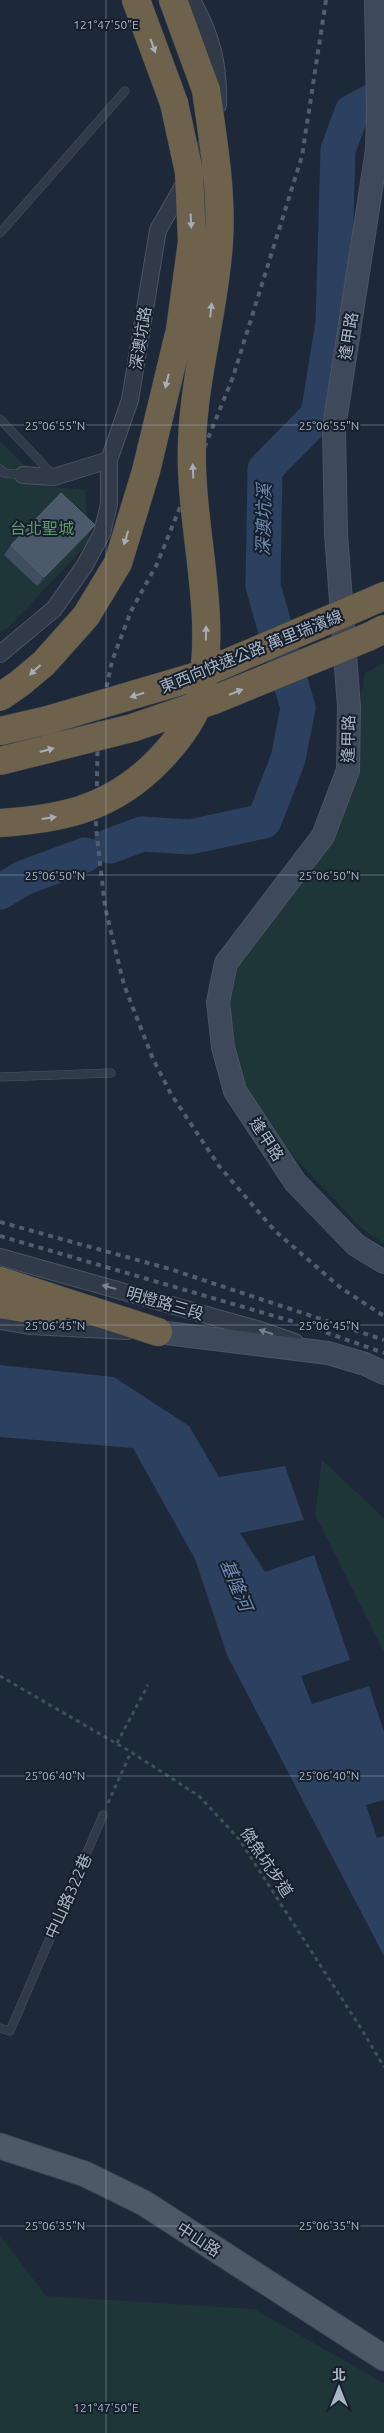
<svg xmlns="http://www.w3.org/2000/svg" width="384" height="2433" font-family="Ubuntu,'Noto Sans TC',sans-serif">
<rect width="100%" height="100%" fill="#1d2838"/>
<path fill="#1f3639" d="M0,441L46,486L85,490L89,542L7,629L0,632Z
M384,663V1244L360,1227L240,1099L214,998L344,796L365,673Z
M322,1460L384,1518V1652L315,1514Z
M0,2235L46,2296L254,2309L384,2383V2433H0Z"/>
<path fill="#2c415f" d="M0,1365L114,1377L189,1426L219,1477L285,1466L304,1520L240,1533L265,1572L314,1555L350,1660L301,1676L312,1704L369,1686L384,1732V1800L366,1805L377,1838L384,1836V1956L227,1655L195,1559L133,1448L0,1437Z"/>
<g fill="none" stroke-linecap="round" stroke-linejoin="round">
<path stroke="#2c415f" stroke-width="35" d="M110,846L142,834L190,837L264,821L288,759L298,708L263,586L265,469L318,415L333,323L338,150L352,112L384,95
M0,892L23,878L85,855"/>
<defs>
<path id="lane" d="M0,233L125,91
M0,419L53,475
M0,469L4,473L23,475
M0,1077L111,1073
M0,2028L10,2031L103,1815"/>
<path id="street" d="M192,0C212,37 219,63 218,105
M23,475L54,477L109,460
M0,654L54,609L85,565L102,533L109,504V460L130,400L158,230L212,135
M0,1257L260,1330L295,1342
M0,1321L31,1326L127,1331"/>
<path id="secondary" d="M376,0L378,111L377,150L334,428L336,534L349,707L348,770L323,836L226,963L218,1002L223,1047L235,1091L295,1182L356,1245L384,1262
M158,1332L328,1353L365,1364L384,1373"/>
<path id="primary" d="M0,2146L85,2174L144,2203L384,2358"/>
<path id="highway" d="M136,0L174,103
M173,0L206,90
M361,606L384,596
M368,637L384,629
M0,1281L158,1332
M0,1304L53,1313"/>
</defs>
<use href="#lane" stroke="#4b5563" stroke-width="9"/>
<use href="#street" stroke="#4b5563" stroke-width="18"/>
<use href="#secondary" stroke="#4b5563" stroke-width="24"/>
<use href="#primary" stroke="#3a4351" stroke-width="27"/>
<use href="#highway" stroke="#38424f" stroke-width="29"/>
<path stroke="#3c5356" stroke-width="3" stroke-dasharray="4 4" stroke-linecap="butt" d="M0,1676L131,1752L199,1796L239,1839L362,2030L384,2067
M117,1743L148,1685
M108,1803L131,1752"/>
<use href="#lane" stroke="#313a48" stroke-width="8"/>
<use href="#street" stroke="#313a48" stroke-width="16"/>
<use href="#secondary" stroke="#3e495b" stroke-width="22"/>
<use href="#primary" stroke="#4e5968" stroke-width="25"/>
<use href="#highway" stroke="#6f624d" stroke-width="28"/>
<path stroke="#525e70" stroke-width="4" stroke-dasharray="5 5" stroke-linecap="butt" d="M326,0L302,156L233,377L157,564L131,611L112,661L98,728L96,828L105,907L124,985L153,1059L171,1094L219,1166L275,1231L341,1288L384,1316
M0,1222L170,1269L384,1340
M0,1236L305,1325L384,1353"/>
<defs>
<path id="highway-bridge" d="M0,697L19,684L44,663L86,616L118,563L146,471L180,330L192,242L189,172L174,103
M0,731L48,720L194,677L361,606
M0,761L132,728L214,700L368,637
M0,823C59,819 106,810 151,768C169,751 194,722 200,697C219,614 189,527 192,443C194,375 215,309 219,241C222,190 213,140 206,90"/>
</defs>
<use href="#highway-bridge" stroke="#38424f" stroke-width="29" stroke-linecap="butt"/>
<use href="#highway-bridge" stroke="#6f624d" stroke-width="28"/>
</g>
<path fill="#414e60" d="M95,525L88,534L37,586L4,555L11,545Z"/>
<path fill="#2e3a4b" d="M95,525L88,534L37,586L44,577Z"/>
<path fill="#4c596b" stroke="#5b6779" d="M61,493L95,525L44,577L11,545Z"/>
<defs><path id="oneway-solid" d="M-6-.8H1V-3.2L6.5 0L1 3.2V.8H-6Z" transform="scale(1.25)"/></defs>
<g fill="#a4adb9">
<use href="#oneway-solid" transform="translate(153 46) rotate(70)"/>
<use href="#oneway-solid" transform="translate(191 221) rotate(87)"/>
<use href="#oneway-solid" transform="translate(211 310) rotate(-84)"/>
<use href="#oneway-solid" transform="translate(167 381) rotate(104)"/>
<use href="#oneway-solid" transform="translate(193 471) rotate(-93)"/>
<use href="#oneway-solid" transform="translate(126 538) rotate(107)"/>
<use href="#oneway-solid" transform="translate(206 633) rotate(-89)"/>
<use href="#oneway-solid" transform="translate(35 670) rotate(138)"/>
<use href="#oneway-solid" transform="translate(236 692) rotate(-22)"/>
<use href="#oneway-solid" transform="translate(137 695) rotate(163)"/>
<use href="#oneway-solid" transform="translate(47 750) rotate(-15)"/>
<use href="#oneway-solid" transform="translate(49 818) rotate(-8)"/>
</g>
<g fill="#747e8d">
<use href="#oneway-solid" transform="translate(109 1287) rotate(-165)"/>
<use href="#oneway-solid" transform="translate(266 1332) rotate(-162)"/>
</g>
<path fill="none" stroke="#aab5c5" stroke-width="1" stroke-opacity="0.45" d="M106,0V2433M0,425H384M0,875H384M0,1325H384M0,1776H384M0,2226H384"/>
<g text-anchor="middle" stroke-width="4" stroke-linejoin="round" paint-order="stroke">
<g font-size="16" fill="#aab5c5" stroke="#161f2c">
<text transform="translate(348 336) rotate(-81)" y="6">逢甲路</text>
<text transform="translate(140 338) rotate(-81)" y="6">深澳坑路</text>
<text transform="translate(251 651) rotate(-22)" y="6">東西向快速公路 萬里瑞濱線</text>
<text transform="translate(348 739) rotate(-89)" y="6">逢甲路</text>
<text transform="translate(267 1139) rotate(57)" y="6">逢甲路</text>
<text transform="translate(165 1303) rotate(16)" y="6">明燈路三段</text>
<text transform="translate(267 1862) rotate(56)" y="6">傑魚坑步道</text>
<text transform="translate(68 1896) rotate(-66)" y="6">中山路322巷</text>
<text transform="translate(199 2239) rotate(33)" y="6">中山路</text>
</g>
<g font-size="16" fill="#60976d" stroke="#161f2c">
<text x="42" y="534">台北聖城</text>
</g>
<g font-size="18" font-style="italic" fill="#6f8bb2" stroke="#161f2c">
<text transform="translate(264 520) rotate(-89)" y="6">深澳坑溪</text>
<text transform="translate(236 1585) rotate(67)" y="6">基隆河</text>
</g>
</g>
<g font-size="12" text-anchor="middle" fill="#aab5c5" stroke="#161f2c" stroke-width="4" stroke-linejoin="round" paint-order="stroke">
<text x="106" y="29">121°47'50"E</text>
<text x="55" y="430">25°06'55"N</text>
<text x="329" y="430">25°06'55"N</text>
<text x="55" y="880">25°06'50"N</text>
<text x="329" y="880">25°06'50"N</text>
<text x="55" y="1330">25°06'45"N</text>
<text x="329" y="1330">25°06'45"N</text>
<text x="55" y="1780">25°06'40"N</text>
<text x="329" y="1780">25°06'40"N</text>
<text x="55" y="2230">25°06'35"N</text>
<text x="329" y="2230">25°06'35"N</text>
<text x="106" y="2412">121°47'50"E</text>
</g>
<g transform="translate(339 2388)" stroke="#161f2c" stroke-width="4" paint-order="stroke">
<path d="M0-4L9 19L0 12L-9 19Z" fill="#aab5c5"/>
<text y="-8" font-size="14" font-weight="bold" text-anchor="middle" fill="#aab5c5">北</text>
</g>
</svg>
